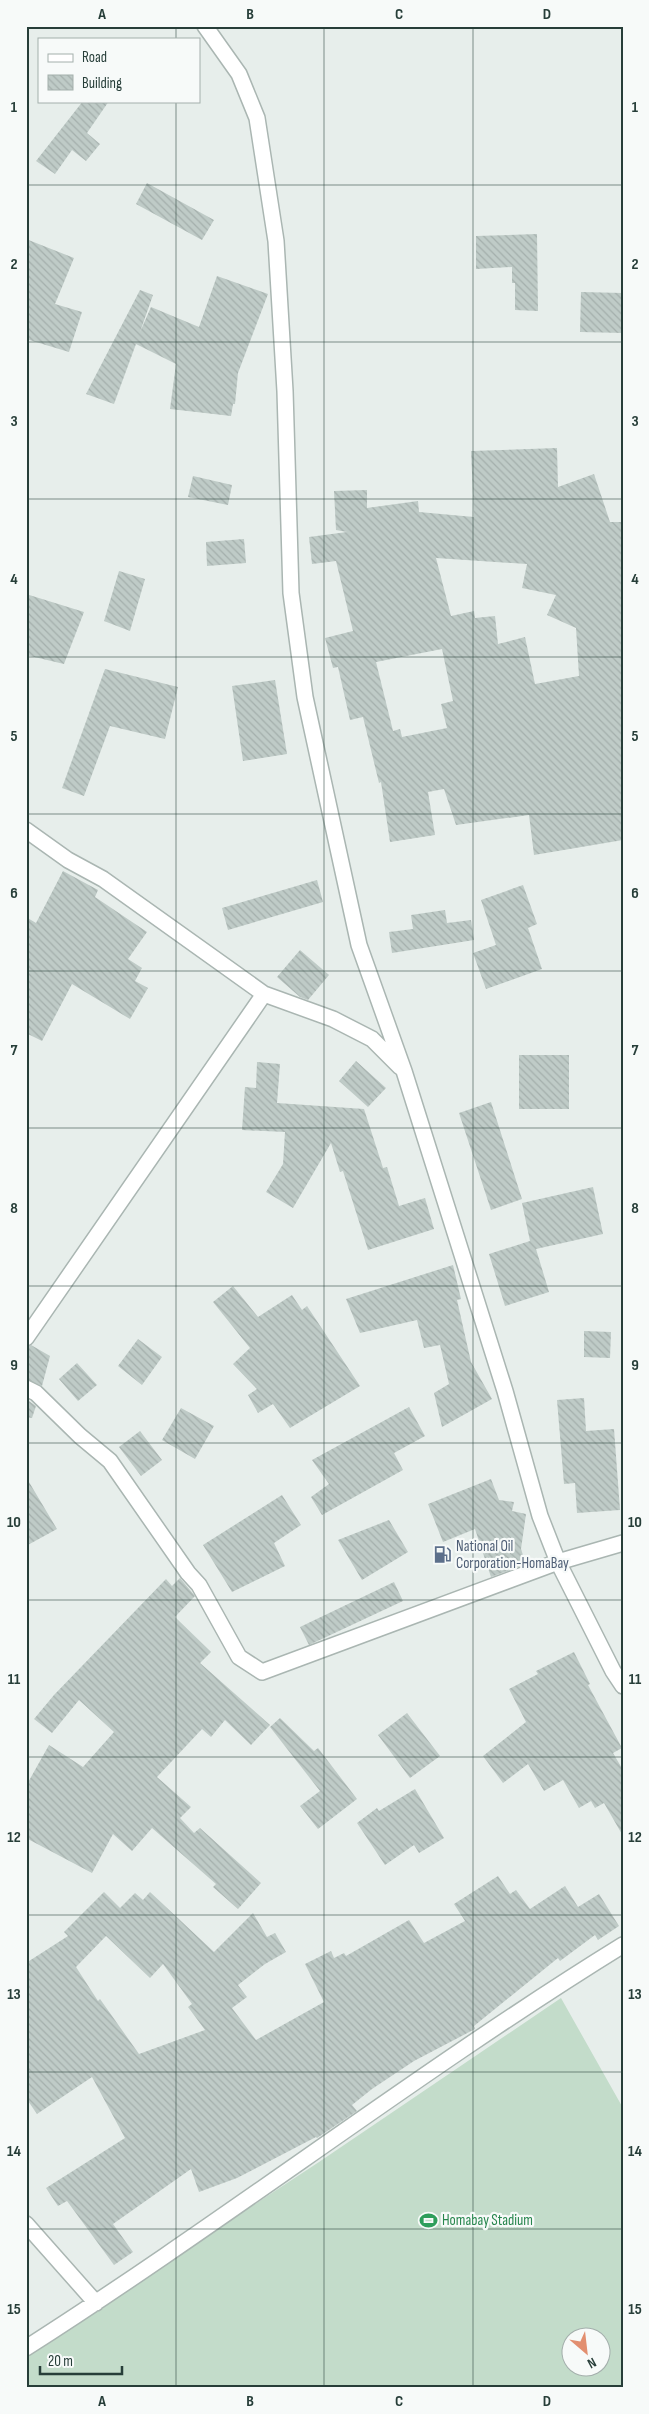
<svg xmlns="http://www.w3.org/2000/svg" width="649" height="2414" font-family="'Sofia Sans Condensed',sans-serif">
<defs>
<pattern id="building-back-hatch" width="6" height="6" patternUnits="userSpaceOnUse" patternTransform="scale(1.25)"><rect width="6" height="6" fill="#bfcbc7"/><path d="M-1 5l2 2M0 0l6 6M5-1l2 2" fill="none" stroke="#a4afac"/></pattern>
</defs>
<rect width="100%" height="100%" fill="#e7eeeb"/>
<path fill="#c3dcca" fill-rule="evenodd" d="M561,1998L623,2108V2388H26V2355L319,2162ZM572,2336H602V2366H572Z"/>
<path fill="url(#building-back-hatch)" fill-rule="evenodd" d="M83,101H109L87,133L100,144L86,161L72,150L55,174L36,161Z
M147,183L214,220L202,240L136,204Z
M537,234L538,311L515,310V283H512V267L476,269V236Z
M26,239L74,258L55,304L82,312L69,352L26,339Z
M217,276L268,294L238,373L235,404H233L231,416L170,409L176,364L136,344L114,404L86,394L140,290L153,295L140,332L151,307L199,327Z
M581,292L623,293V333L580,332Z
M557,448L558,487L594,474L610,522H623V671H621L623,840L534,855L529,815L456,825L444,789L428,792L435,835L390,842L381,782L379,783L363,717L350,720L338,667L333,668L325,638L353,631L336,561L312,564L309,537L347,532L336,530L334,491L367,490V508L418,501L419,512L474,517L471,451ZM436,558L527,564L522,588L556,595L547,615L576,628L579,676L535,684L525,637L498,644L495,616L475,618L474,611L451,616ZM442,649L453,701L441,704L447,728L402,737L400,729L393,731L376,662Z
M193,476L232,485L228,505L188,497Z
M244,539L246,563L207,566L206,542Z
M119,571L145,579L130,631L104,621Z
M26,594L84,612L64,664L26,655Z
M105,669L178,687L165,739L110,726L84,796L62,788Z
M275,680L287,754L243,761L232,686Z
M63,871L98,890L95,897L147,932L128,959L142,968L135,981L148,988L130,1019L72,984L42,1041L26,1033V917L36,923Z
M317,880L323,902L228,930L222,908Z
M523,885L537,924L528,928L542,969L486,989L473,953L496,945L481,900Z
M445,910L447,923L471,920L474,940L392,953L389,932L413,929L411,915Z
M300,950L329,975L308,1000L300,997L277,977Z
M519,1055H569V1109H519Z
M356,1061L386,1088L368,1107L339,1081Z
M257,1062L280,1064L277,1103L364,1109L383,1168L387,1167L399,1206L425,1198L434,1229L368,1250L343,1171L340,1172L331,1143L293,1208L266,1192L283,1164L285,1132L242,1130L245,1087L256,1088Z
M491,1102L522,1199L491,1210L459,1113Z
M593,1187L603,1234L536,1249L549,1292L505,1306L489,1254L530,1241L522,1203Z
M453,1265L461,1299L457,1300L471,1362L492,1399L442,1427L434,1393L449,1384L440,1345L424,1348L417,1320L360,1333L346,1299Z
M233,1286L258,1317L292,1295L302,1310L307,1306L360,1386L290,1428L273,1404L258,1413L248,1395L257,1389L233,1364L250,1348L213,1302Z
M584,1331L611,1332L610,1358L584,1357Z
M138,1339L162,1357L142,1385L118,1366Z
M31,1345L50,1356L42,1386L26,1379V1347Z
M77,1363L97,1385L78,1401L59,1379Z
M584,1398L586,1431L614,1429L620,1510L577,1513L575,1483L564,1484L557,1400Z
M26,1399L36,1406L32,1418L26,1417Z
M409,1407L425,1436L394,1453L403,1470L322,1515L311,1497L329,1484L312,1460Z
M181,1408L214,1426L195,1459L162,1440Z
M140,1431L162,1460L141,1476L119,1447Z
M26,1477L57,1529L26,1546Z
M491,1479L499,1500L514,1502L512,1511L526,1514L521,1549L526,1564L491,1577L475,1529L443,1542L428,1504Z
M282,1495L301,1525L274,1543L285,1566L232,1592L203,1545Z
M389,1520L408,1552L362,1580L338,1540Z
M180,1578L195,1596L175,1617L211,1652L200,1663L270,1725L251,1745L225,1720L211,1737L202,1729L157,1777L191,1807L180,1818L194,1833L200,1828L261,1883L238,1909L213,1887L216,1884L152,1828L132,1851L113,1834L92,1873L26,1838V1786L49,1745L83,1767L114,1732L79,1700L52,1733L34,1719L54,1695L166,1579L172,1586Z
M394,1582L403,1601L309,1645L300,1627Z
M574,1652L590,1684L588,1685L622,1748L613,1753L623,1770V1836L604,1803L595,1808L591,1801L579,1808L563,1780L544,1791L528,1764L503,1783L483,1756L526,1722L509,1689L538,1674L536,1671Z
M407,1713L440,1756L410,1778L378,1735Z
M280,1718L314,1751L318,1748L357,1799L318,1829L300,1806L320,1791L270,1727Z
M415,1789L444,1838L419,1853L414,1845L385,1865L357,1823L377,1808L379,1811Z
M498,1876L510,1894L516,1890L530,1909L565,1886L578,1907L599,1894L619,1926L598,1940L595,1935L560,1961L558,1958L474,2026L475,2029L414,2061L372,2089L352,2105L357,2111L317,2138L316,2137L237,2178L199,2192L191,2169L113,2224L133,2252L114,2265L67,2201L58,2206L46,2188L125,2138L92,2077L37,2114L26,2098V1963L68,1936L64,1932L104,1892L120,1908L135,1893L143,1900L150,1892L214,1952L253,1913L267,1937L275,1933L286,1952L265,1964L238,1985L247,1997L232,2008L256,2040L324,2002L305,1964L331,1951L334,1958L344,1953L346,1956L409,1920L424,1943L465,1921L454,1904ZM106,1936L150,1978L163,1964L192,2004L188,2007L205,2030L139,2054L100,1999L98,2001L76,1967Z"/>
<g fill="none" stroke-linecap="round" stroke-linejoin="round">
<defs>
<path id="minor" d="M205,26L239,74L257,118L276,241L285,391L291,593L305,697L359,945L404,1071L505,1391L540,1516L558,1562L613,1671L623,1686
M26,830L68,860L103,879L264,994L333,1019L372,1039L400,1067
M26,1338L264,994
M26,1388L36,1393L80,1436L110,1461L188,1573L199,1585L239,1657L262,1672L558,1562L623,1543
M26,2224L96,2303
M26,2348C228,2219 419,2071 623,1945"/>
</defs>
<use href="#minor" stroke="#aab6b2" stroke-width="18"/>
<use href="#minor" stroke="#fff" stroke-width="15"/>
</g>
<path fill="none" stroke="#273e39" stroke-width="1" stroke-opacity="0.55" d="M176,26V39M324,26V2388M473,26V2388M176,101V2388M26,185H623M26,342H623M26,499H623M26,657H623M26,814H623M26,971H623M26,1128H623M26,1286H623M26,1443H623M26,1600H623M26,1757H623M26,1915H623M26,2072H623M26,2229H623"/>
<defs>
<symbol id="fuel-bare" viewBox="-9 -9 18 18"><path d="M-5.5-6h7V0h2V4h1.3V-2.5L3-4.5l.8-.8L6-3V5H2.5V1h-1V6h-7ZM-4.2-4.7v3.2H.2V-4.7Z" fill="#5c6f8a" stroke="#f7faf9" stroke-width="2.5" paint-order="stroke"/></symbol>
<symbol id="stadium-bare" viewBox="-9 -9 18 18"><path d="M0-5a6.5 5 0 1 0 0 10a6.5 5 0 1 0 0-10ZM-3.5-1.8h7v3.6h-7Z" fill="#2e9e5b" stroke="#f7faf9" stroke-width="2.5" paint-order="stroke"/></symbol>
</defs>
<g fill-rule="evenodd">
<use href="#fuel-bare" x="430" y="1542" width="25" height="25"/>
<use href="#stadium-bare" x="416" y="2208" width="25" height="25"/>
</g>
<g text-anchor="middle" stroke-width="4.5" stroke-linejoin="round" paint-order="stroke">
<g font-size="15" fill="#4e5e75" stroke="#f7faf9" text-anchor="start">
<text x="456" y="1551">National Oil<tspan x="456" dy="17">Corporation-HomaBay</tspan></text>
</g>
<g font-size="15" fill="#27864d" stroke="#f7faf9" text-anchor="start">
<text x="442" y="2225">Homabay Stadium</text>
</g>
</g>
<rect width="649" height="2414" fill="none" stroke="#f7faf9" stroke-width="55"/>
<rect x="38" y="38" width="162" height="65" fill="#f7faf9" stroke="#a4afac"/>
<rect x="48" y="54" width="25" height="8" fill="#ffffff" stroke="#a4afac"/>
<text x="82" y="62" font-size="15" fill="#273e39">Road</text>
<rect x="48" y="75" width="25" height="15" fill="url(#building-back-hatch)" stroke="#a4afac"/>
<text x="82" y="88" font-size="15" fill="#273e39">Building</text>
<g transform="translate(586 2352) rotate(152)"><circle r="24" fill="#f7faf9" stroke="#a4afac"/>
<path d="M0-4L9 19L0 12L-9 19Z" fill="#e28f70"/>
<text y="-8" font-size="14" font-weight="bold" text-anchor="middle" fill="#273e39">N</text>
</g>
<path d="M40 2366v8h82v-8" fill="none" stroke="#273e39" stroke-width="2.5"/>
<text x="48" y="2366" font-size="15" fill="#273e39" stroke="#f7faf9" stroke-width="4" paint-order="stroke">20 m</text>
<rect x="28" y="28" width="594" height="2358" fill="none" stroke="#273e39" stroke-width="2"/>
<g font-size="16" text-anchor="middle" font-weight="bold" fill="#273e39">
<text x="102" y="19">A</text>
<text x="250" y="19">B</text>
<text x="399" y="19">C</text>
<text x="547" y="19">D</text>
<text x="14" y="112">1</text>
<text x="635" y="112">1</text>
<text x="14" y="269">2</text>
<text x="635" y="269">2</text>
<text x="14" y="426">3</text>
<text x="635" y="426">3</text>
<text x="14" y="584">4</text>
<text x="635" y="584">4</text>
<text x="14" y="741">5</text>
<text x="635" y="741">5</text>
<text x="14" y="898">6</text>
<text x="635" y="898">6</text>
<text x="14" y="1055">7</text>
<text x="635" y="1055">7</text>
<text x="14" y="1213">8</text>
<text x="635" y="1213">8</text>
<text x="14" y="1370">9</text>
<text x="635" y="1370">9</text>
<text x="14" y="1527">10</text>
<text x="635" y="1527">10</text>
<text x="14" y="1684">11</text>
<text x="635" y="1684">11</text>
<text x="14" y="1842">12</text>
<text x="635" y="1842">12</text>
<text x="14" y="1999">13</text>
<text x="635" y="1999">13</text>
<text x="14" y="2156">14</text>
<text x="635" y="2156">14</text>
<text x="14" y="2314">15</text>
<text x="635" y="2314">15</text>
<text x="102" y="2406">A</text>
<text x="250" y="2406">B</text>
<text x="399" y="2406">C</text>
<text x="547" y="2406">D</text>
</g>
</svg>
